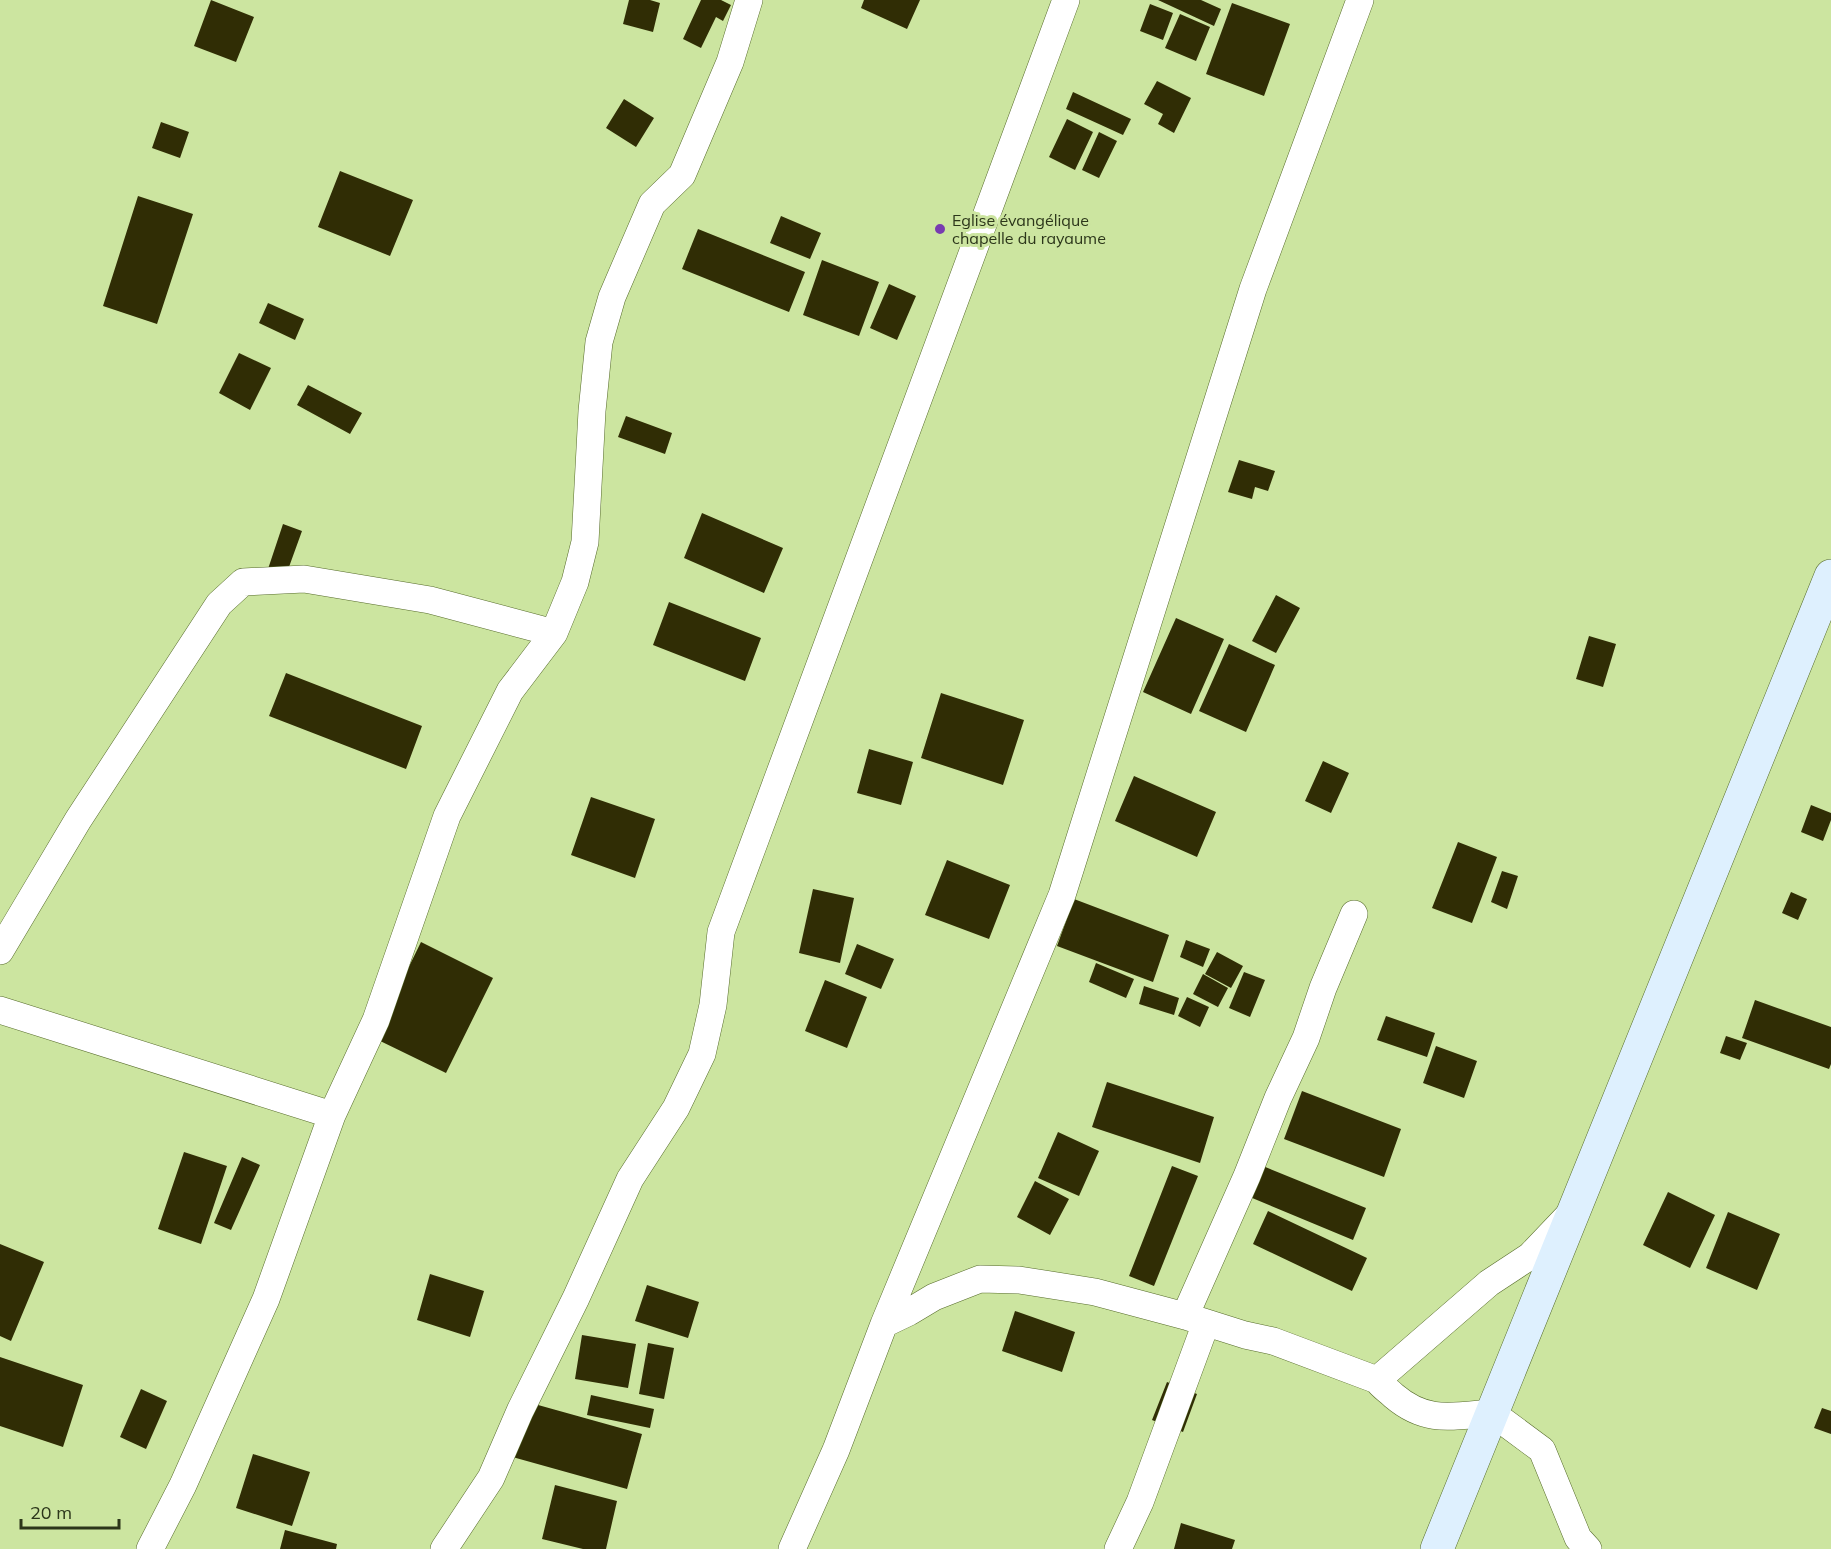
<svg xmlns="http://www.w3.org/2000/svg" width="1831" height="1549" font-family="Mulish,sans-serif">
<rect width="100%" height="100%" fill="#cce5a0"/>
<path fill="#302d05" d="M211,0L254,17L236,62L194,46Z
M629,0H650L660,3L653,32L623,24Z
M701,0H721L731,5L723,21L716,17L701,48L683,39Z
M864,0H920L907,29L861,8Z
M1158,0H1201L1221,9L1214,26Z
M1232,3L1290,24L1264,96L1206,74Z
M1150,4L1173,13L1163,40L1140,31Z
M1180,14L1210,27L1196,61L1165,48Z
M1157,81L1191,98L1174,133L1158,124L1163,114L1144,104Z
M1073,92L1131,119L1123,135L1066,109Z
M624,99L654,118L636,147L606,128Z
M1067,119L1093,132L1075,170L1049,157Z
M161,122L189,132L180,158L152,148Z
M1099,132L1117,141L1099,178L1082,170Z
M340,171L413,200L390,256L318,227Z
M138,196L193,214L157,324L103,306Z
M781,216L821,233L810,259L770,243Z
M698,229L805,272L789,312L682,269Z
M822,260L879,282L859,336L803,315Z
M889,284L916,296L897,340L870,328Z
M268,303L304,319L295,340L259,323Z
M239,353L271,368L250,410L219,393Z
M308,385L362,413L350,434L297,405Z
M626,416L672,433L665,454L618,437Z
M1239,460L1275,471L1268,491L1255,487L1252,499L1228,492Z
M702,513L783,548L764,593L684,558Z
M283,524L302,531L285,578L267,572Z
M1276,595L1300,608L1276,653L1252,641Z
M669,602L761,638L745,681L653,645Z
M1176,618L1224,639L1191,714L1143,692Z
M1589,636L1616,644L1603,687L1576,679Z
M1229,644L1275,665L1246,732L1199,711Z
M286,673L422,726L406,769L269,716Z
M941,693L1024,720L1003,785L921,758Z
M869,749L913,762L901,805L857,793Z
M1323,761L1349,773L1331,813L1305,801Z
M1134,776L1216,812L1197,857L1115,821Z
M591,797L655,819L635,878L571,855Z
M1811,805L1831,813V820L1823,841L1801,832Z
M1458,842L1497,857L1472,923L1432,908Z
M947,860L1010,885L989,939L925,915Z
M1502,871L1518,876L1507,909L1491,902Z
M813,889L854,898L840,963L799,953Z
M1791,892L1807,899L1798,920L1782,913Z
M1074,899L1169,935L1153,982L1057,946Z
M1186,940L1210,949L1203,967L1180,957Z
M421,942L493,978L446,1073L374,1038Z
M857,944L894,959L881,989L845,974Z
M1217,952L1243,966L1231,988L1205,974Z
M1096,963L1134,979L1126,998L1089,982Z
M1244,972L1265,980L1250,1017L1229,1008Z
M1203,974L1228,988L1218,1007L1193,994Z
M825,980L867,997L847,1048L805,1031Z
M1144,986L1179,998L1174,1015L1139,1004Z
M1187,997L1209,1007L1200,1027L1178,1016Z
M1755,1000L1831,1027V1064L1829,1069L1742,1038Z
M1386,1016L1435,1033L1427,1057L1377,1040Z
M1726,1036L1747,1043L1740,1060L1720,1053Z
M1436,1046L1477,1061L1464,1098L1423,1083Z
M1107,1082L1214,1117L1200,1163L1092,1127Z
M1302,1091L1401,1129L1384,1177L1284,1139Z
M1058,1132L1099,1151L1079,1196L1038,1178Z
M184,1152L227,1166L201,1244L158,1229Z
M242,1157L260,1165L231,1230L214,1223Z
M1258,1164L1366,1208L1353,1240L1245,1195Z
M1172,1166L1198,1176L1154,1286L1129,1276Z
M1035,1181L1069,1199L1050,1235L1017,1217Z
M1668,1192L1715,1215L1690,1268L1643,1245Z
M1268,1211L1367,1258L1352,1291L1253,1244Z
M1728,1212L1780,1234L1757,1290L1706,1268Z
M0,1244L44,1262L11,1341L0,1336Z
M430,1274L484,1291L470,1337L417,1320Z
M647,1285L699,1302L688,1338L635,1321Z
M1015,1311L1075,1332L1062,1372L1002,1351Z
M582,1335L636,1344L628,1388L575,1379Z
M648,1343L674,1348L664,1399L639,1394Z
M0,1357L83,1385L63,1447L0,1426Z
M1167,1382L1197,1394L1183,1432L1152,1420Z
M141,1389L167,1401L146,1449L120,1437Z
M591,1395L654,1409L650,1428L587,1415Z
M513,1398L642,1434L627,1489L498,1453Z
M1822,1408L1831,1411V1434L1814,1428Z
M253,1454L310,1472L292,1526L236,1508Z
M555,1485L617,1501L606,1549H583L542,1539Z
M1181,1523L1235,1540L1232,1549H1174Z
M285,1530L337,1544L336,1549H280Z"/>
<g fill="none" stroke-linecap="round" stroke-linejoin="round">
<defs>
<path id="street" d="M0,951L78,820L219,604L243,582L304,579L430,600L554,633
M0,1010L332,1115
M1185,1316L1247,1176L1278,1098L1306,1038L1323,988L1354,914
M884,1324L1062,895L1253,289L1360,0
M1377,1380L1489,1283L1530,1256L1569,1215
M150,1549L183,1485L266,1299L332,1115L376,1020L447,816L510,691L554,633L575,582L585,542L592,411L599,342L612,297L652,204L682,175L730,62L749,0
M444,1549L491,1478L520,1411L576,1298L630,1179L676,1108L702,1054L713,1005L721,932L1066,0
M792,1549L836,1450L884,1324L909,1312L934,1297L980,1279L1019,1280L1095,1292L1185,1316L1245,1335L1273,1341L1377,1380C1382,1387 1388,1390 1394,1396C1427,1424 1453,1416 1492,1413L1542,1450L1578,1538L1588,1549
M1118,1549L1140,1502L1206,1323"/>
<path id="secondary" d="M1437,1549L1831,576"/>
</defs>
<use href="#street" stroke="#576c2b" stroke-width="28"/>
<use href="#secondary" stroke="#576c2b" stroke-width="34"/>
<use href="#street" stroke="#fff" stroke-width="27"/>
<use href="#secondary" stroke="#def0fe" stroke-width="33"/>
</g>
<circle fill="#783bb0" stroke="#cce5a0" stroke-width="2" cx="940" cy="229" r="6"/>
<g text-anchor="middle" stroke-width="6" stroke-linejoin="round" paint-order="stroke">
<g font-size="16" fill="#2c361a" stroke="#cce5a0" text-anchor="start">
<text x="952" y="226">Eglise évangélique<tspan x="952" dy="18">chapelle du rayaume</tspan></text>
</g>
</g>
<path d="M21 1519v9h98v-9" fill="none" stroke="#2c361a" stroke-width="3"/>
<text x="30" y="1519" font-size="18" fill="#2c361a" stroke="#cce5a0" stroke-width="4.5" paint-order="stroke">20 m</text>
</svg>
